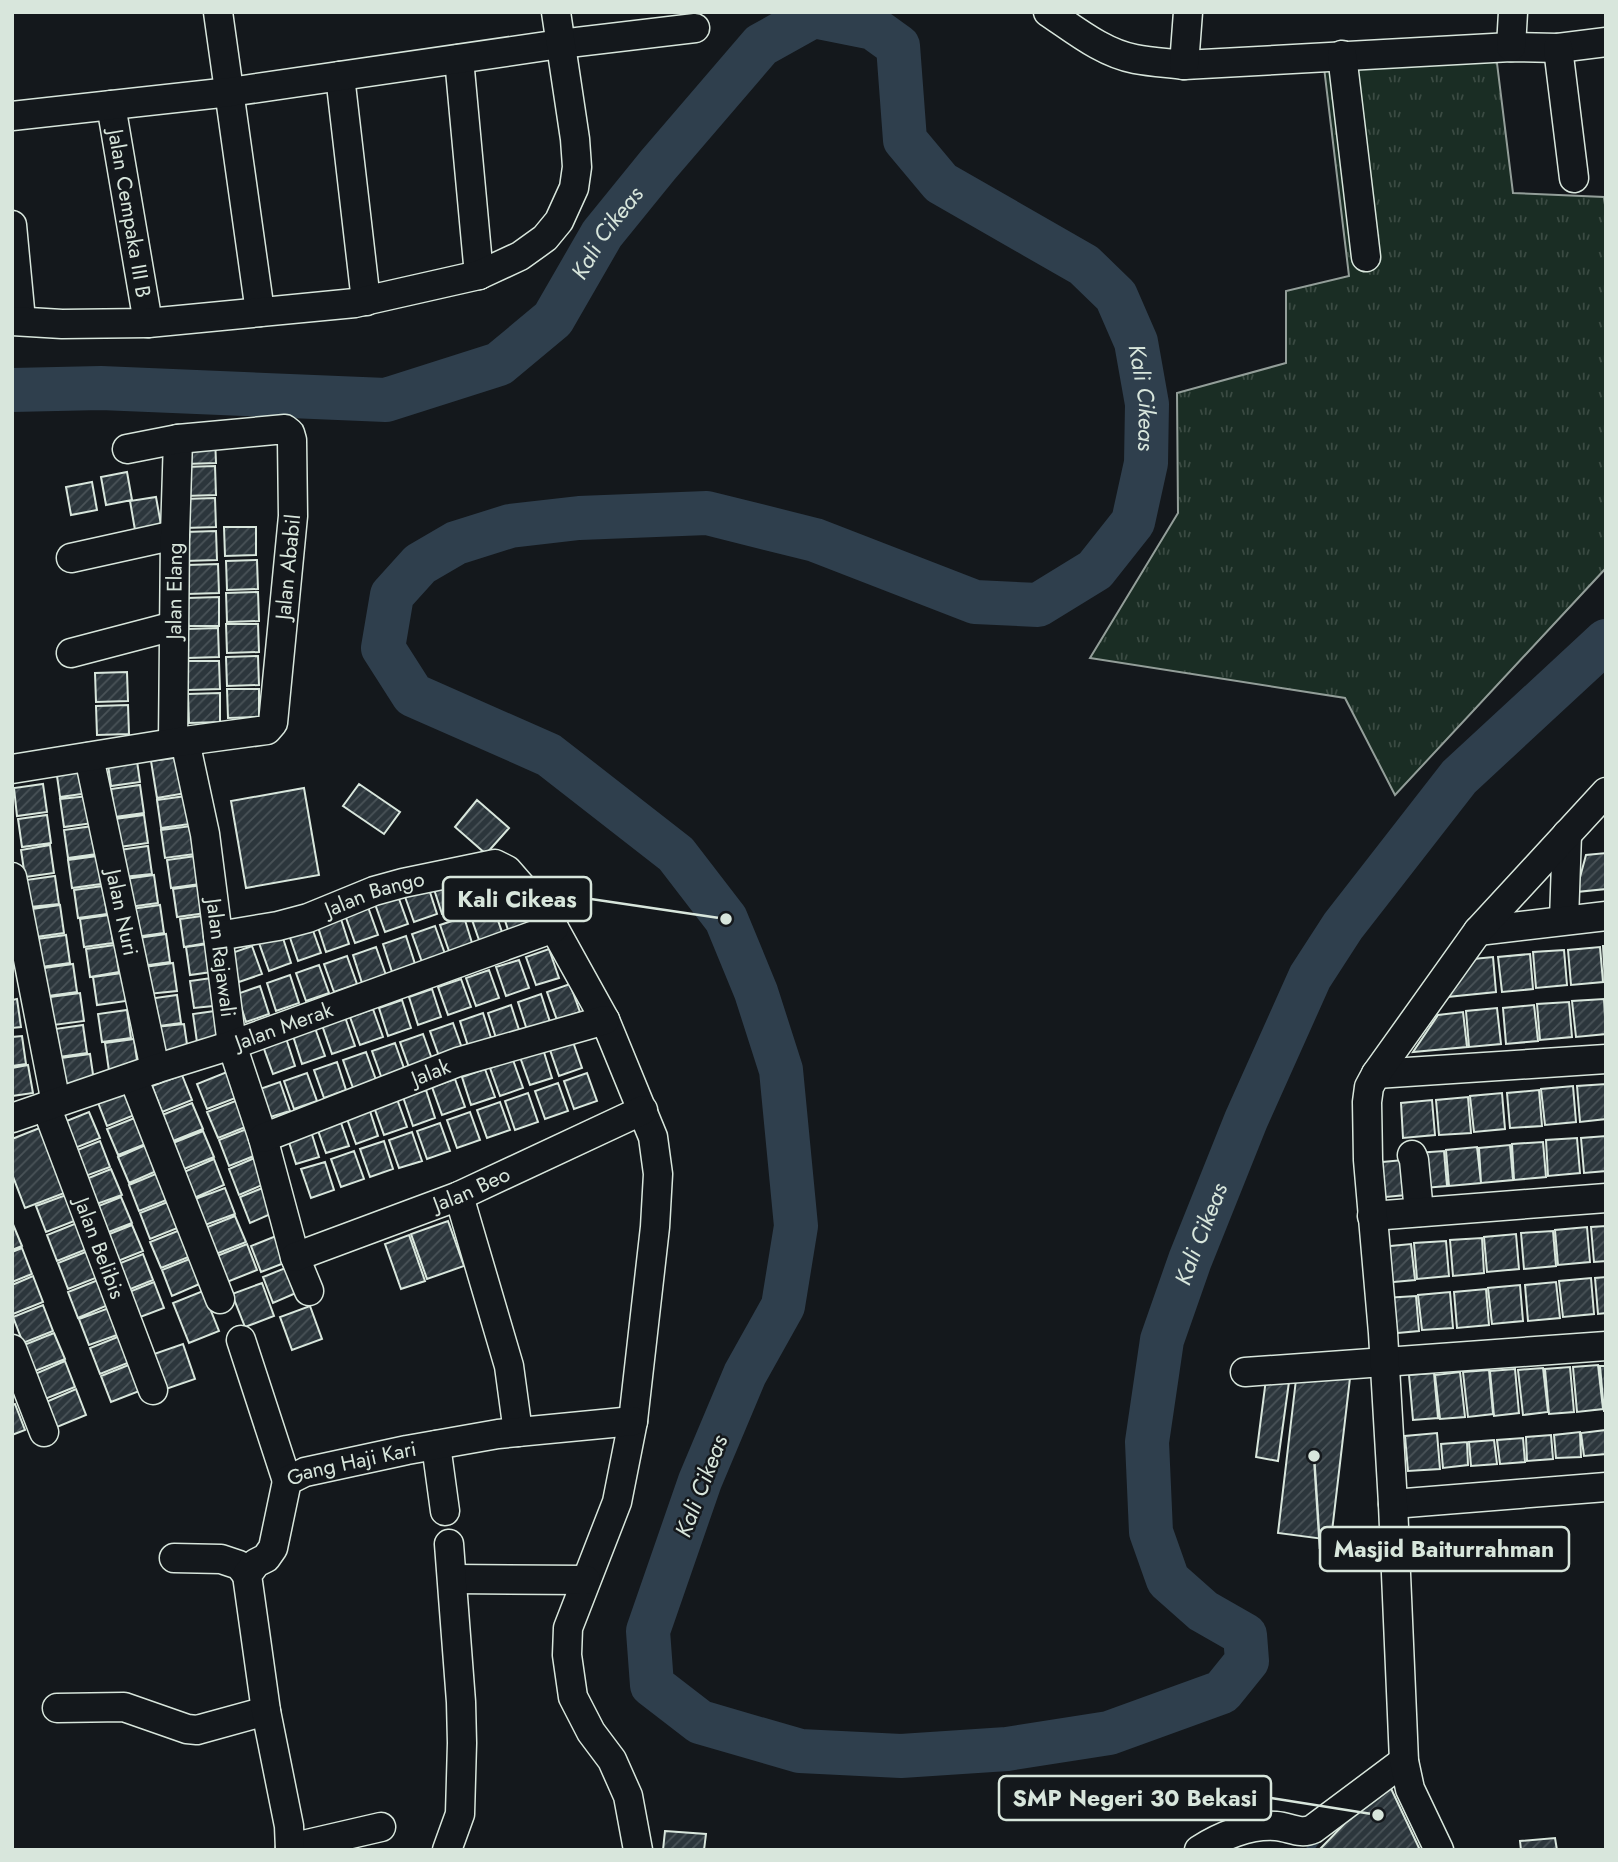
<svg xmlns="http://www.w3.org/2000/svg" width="1618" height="1862" font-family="Jost,sans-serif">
<defs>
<pattern id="grass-tufts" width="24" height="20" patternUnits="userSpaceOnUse" patternTransform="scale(1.75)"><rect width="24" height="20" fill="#1a2d24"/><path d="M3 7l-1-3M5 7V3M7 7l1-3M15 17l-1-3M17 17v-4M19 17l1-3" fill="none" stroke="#3b4b43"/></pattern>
<pattern id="building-hatch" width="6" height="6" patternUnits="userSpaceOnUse" patternTransform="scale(1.75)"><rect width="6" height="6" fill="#2c363c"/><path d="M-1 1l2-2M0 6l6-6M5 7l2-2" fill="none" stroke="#4a5358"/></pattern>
</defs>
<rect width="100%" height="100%" fill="#14181c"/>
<path fill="url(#grass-tufts)" stroke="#939e99" stroke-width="2" d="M1496,55L1513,193L1604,197L1606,213V568L1395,795L1345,698L1090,658L1178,513L1177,393L1286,363V291L1349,276L1323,59Z"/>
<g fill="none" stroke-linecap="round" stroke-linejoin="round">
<path stroke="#2f3f4d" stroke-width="7" d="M1309,1850L1320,1837"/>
<path stroke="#2f3f4d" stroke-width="44" id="s1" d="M12,390L101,388L386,400L499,364L553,319L602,234L658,165L761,45L813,16L873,28L898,46L905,140L941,183L1084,265L1116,296L1136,342L1147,404L1146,463L1133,522L1095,570L1038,605L975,602L815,540L707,513L579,518L510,526L456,543L420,564L392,595L383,648L413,695L549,755L676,854L726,919L756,992L781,1070L796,1226L783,1306L745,1374L700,1481L648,1631L652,1685L700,1722L800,1751L901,1756L1007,1749L1109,1733L1222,1692L1247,1661L1245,1635L1203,1611L1168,1580L1151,1532L1147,1442L1162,1340L1190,1260L1246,1120L1310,977L1343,926L1459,777L1606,641"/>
</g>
<path fill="url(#building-hatch)" stroke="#d8e6dc" stroke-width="2" d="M215,437L216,463L185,464V440Z
M215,466L216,495L185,496L184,467Z
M127,472L132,500L106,505L101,477Z
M92,482L97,510L71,515L66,487Z
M156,497L161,525L135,530L130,501Z
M215,498L216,527L185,528L184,499Z
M224,527H256V555L225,556Z
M216,531L217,560L185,561V532Z
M257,560L258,589L227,590L226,561Z
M218,564L219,593L187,594V565Z
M258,592L259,621L227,622L226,593Z
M219,597V626H188L187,598Z
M226,624H258L259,652L227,653Z
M218,628L219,657L188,658L187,629Z
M258,656L259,685L227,686L226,657Z
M187,661H219L220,689L188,690Z
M127,672L128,701L96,702L95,673Z
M227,689H259V717L228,718Z
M220,693V722L189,723L188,694Z
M128,705L129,734L97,735L96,706Z
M136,754L140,782L111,786L107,758Z
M181,757L186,793L157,798L151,761Z
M85,765L89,793L60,797L56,769Z
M43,784L47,812L17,816L14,788Z
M359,784L400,812L384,834L343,806Z
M140,785L144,813L115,817L111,789Z
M304,788L319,875L246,888L231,801Z
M89,796L93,823L64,827L60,799Z
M186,796L190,824L161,828L157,800Z
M477,800L509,828L486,854L455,827Z
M47,815L51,843L22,847L18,819Z
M144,815L148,843L119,847L115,819Z
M93,826L97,854L68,858L64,830Z
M191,826L195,854L165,858L161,830Z
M50,845L54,873L25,877L21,850Z
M148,846L152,874L123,877L119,850Z
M1606,853V889L1576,892L1586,855Z
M97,856L101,884L72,888L68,860Z
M196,856L200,884L171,888L167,860Z
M485,867L495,895L472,903L462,875Z
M154,875L158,903L129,907L125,879Z
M55,876L59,904L30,907L26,880Z
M456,878L465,906L442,914L433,886Z
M202,885L206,913L177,917L173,889Z
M103,886L107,914L78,918L74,890Z
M428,886L437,914L414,922L404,894Z
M398,896L408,924L385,932L375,904Z
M523,897L532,925L509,933L500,905Z
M60,905L64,933L36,937L32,909Z
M160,905L164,933L135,937L131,909Z
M493,906L503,935L480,943L470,914Z
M368,907L378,935L355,943L345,915Z
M109,915L113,943L84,947L80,919Z
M209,915L213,942L184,947L180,919Z
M340,916L349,944L326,952L317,924Z
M464,917L473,946L450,954L440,925Z
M311,925L321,953L298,961L288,932Z
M435,926L445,954L422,962L412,934Z
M166,934L170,962L142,966L138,938Z
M66,935L70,963L41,967L37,939Z
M282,935L291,963L269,971L259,943Z
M406,936L415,964L392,972L383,944Z
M215,943L219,971L190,975L186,947Z
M115,945L119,972L90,977L86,949Z
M252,946L262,974L239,982L229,954Z
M1603,946H1606L1605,982Z
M376,947L386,975L362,983L353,955Z
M1600,947L1603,982L1571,985L1568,950Z
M549,949L559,978L536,985L526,957Z
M1564,950L1567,985L1536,988L1533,952Z
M1530,954L1533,989L1502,992L1498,957Z
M347,956L357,984L334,992L324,964Z
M1493,957L1496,992L1447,997L1473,959Z
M519,960L529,988L506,996L496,967Z
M173,963L177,991L148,994L144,967Z
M73,964L77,992L48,996L44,968Z
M319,965L329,993L306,1001L296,973Z
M489,970L499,998L476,1006L466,978Z
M122,973L126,1001L97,1005L93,977Z
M290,975L299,1003L276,1011L267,983Z
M219,977L223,1005L194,1008L190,981Z
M461,979L471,1007L448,1015L438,987Z
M570,984L580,1012L557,1020L547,992Z
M260,986L269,1014L246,1022L237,994Z
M432,989L441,1017L418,1025L409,997Z
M80,993L84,1021L54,1025L50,997Z
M541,994L550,1022L527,1030L518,1002Z
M177,995L181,1023L152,1027L148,999Z
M17,999L21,1027L12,1028V1000Z
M1604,999L1606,1034L1576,1037L1572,1001Z
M402,1000L411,1028L388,1036L379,1008Z
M1569,1002L1572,1037L1540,1040L1537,1004Z
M511,1005L520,1033L497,1041L488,1013Z
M1534,1005L1538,1041L1506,1044L1503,1008Z
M1497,1008L1501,1044L1469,1047L1466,1011Z
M373,1009L383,1037L360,1045L350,1017Z
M127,1010L131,1038L102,1042L98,1014Z
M222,1010L226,1038L197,1042L193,1014Z
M1463,1012L1467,1047L1413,1052L1438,1015Z
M483,1013L492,1041L469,1049L460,1021Z
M345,1017L355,1046L332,1054L322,1025Z
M453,1023L463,1051L440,1059L430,1031Z
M184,1024L188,1051L159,1055L155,1027Z
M83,1025L87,1053L59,1057L55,1029Z
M315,1028L325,1056L302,1064L293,1036Z
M423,1034L433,1062L410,1070L400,1042Z
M22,1036L26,1064L12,1066V1037Z
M286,1038L295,1066L273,1074L263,1046Z
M134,1039L138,1067L109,1071L105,1043Z
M572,1039L582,1068L559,1076L549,1047Z
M395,1043L405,1071L382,1079L372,1051Z
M543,1049L552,1078L530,1085L520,1057Z
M366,1052L376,1080L353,1088L343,1060Z
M90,1054L94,1081L65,1085L61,1058Z
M513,1060L523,1088L500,1096L490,1068Z
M337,1062L346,1090L324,1098L314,1070Z
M28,1065L33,1093L12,1096V1068Z
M485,1069L495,1097L471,1105L462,1077Z
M227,1072L238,1097L207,1109L197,1084Z
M307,1073L317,1101L294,1109L284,1081Z
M587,1073L597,1101L574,1109L564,1081Z
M182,1075L192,1100L162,1112L152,1086Z
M455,1079L465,1107L442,1115L432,1087Z
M280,1082L290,1111L267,1118L257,1090Z
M558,1083L568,1111L545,1119L535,1091Z
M1606,1084V1119L1580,1122L1577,1086Z
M1573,1086L1576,1122L1545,1125L1541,1089Z
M127,1088L137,1114L107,1126L97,1100Z
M426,1090L435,1118L413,1126L403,1097Z
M1539,1090L1542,1126L1510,1128L1507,1093Z
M528,1093L538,1122L515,1130L505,1101Z
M1502,1093L1505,1129L1474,1132L1470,1096Z
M1468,1097L1471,1133L1439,1135L1436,1100Z
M397,1099L407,1127L384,1135L374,1107Z
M238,1100L248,1126L218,1138L207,1112Z
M1432,1100L1435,1135L1403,1138L1401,1103Z
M500,1102L510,1130L487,1138L477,1110Z
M192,1103L203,1129L173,1141L162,1115Z
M369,1108L378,1136L356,1144L346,1116Z
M89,1112L100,1138L70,1150L59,1124Z
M470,1112L480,1140L457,1148L447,1120Z
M137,1117L148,1143L118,1155L107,1129Z
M339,1117L349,1146L326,1153L316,1125Z
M440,1123L450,1151L427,1159L417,1131Z
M42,1127L67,1192L25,1208L12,1174V1139Z
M249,1128L259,1154L229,1166L219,1140Z
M310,1128L319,1157L296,1164L287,1136Z
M203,1131L214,1157L184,1169L173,1143Z
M412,1132L422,1161L399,1168L389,1140Z
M1606,1136V1171L1584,1173L1581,1138Z
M1577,1138L1580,1173L1548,1176L1546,1140Z
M100,1141L110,1167L80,1178L70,1153Z
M384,1141L393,1169L370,1177L360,1149Z
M1543,1142L1546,1177L1514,1180L1512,1144Z
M148,1144L159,1170L129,1183L118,1157Z
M1510,1145L1513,1180L1481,1183L1479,1148Z
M1477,1147L1481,1183L1449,1186L1446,1150Z
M354,1151L364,1179L341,1187L331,1159Z
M1444,1151L1447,1186L1424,1188L1416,1153Z
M259,1156L269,1182L239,1195L229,1169Z
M214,1159L224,1185L194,1198L184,1172Z
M1403,1160L1406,1195L1375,1198L1372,1163Z
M325,1162L334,1190L311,1198L301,1169Z
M111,1169L122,1195L91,1206L81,1181Z
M158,1173L169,1199L139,1211L129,1185Z
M270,1185L280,1210L250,1223L240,1197Z
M225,1188L235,1214L205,1225L195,1199Z
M66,1195L77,1220L46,1232L36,1206Z
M121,1197L132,1223L101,1235L91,1209Z
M170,1201L180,1227L150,1239L140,1213Z
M235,1216L246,1242L216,1254L205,1228Z
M448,1221L464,1266L427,1279L411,1234Z
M12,1222L22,1246L12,1250Z
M77,1223L87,1249L57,1261L47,1235Z
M132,1225L143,1251L113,1263L102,1237Z
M1606,1226V1261L1594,1262L1591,1227Z
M1587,1227L1590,1262L1558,1265L1555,1230Z
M180,1230L191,1256L161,1268L150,1242Z
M1553,1231L1556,1266L1524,1269L1521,1233Z
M281,1234L292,1260L261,1272L251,1246Z
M1516,1234L1519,1269L1487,1272L1484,1237Z
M409,1235L425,1281L401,1289L385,1244Z
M1482,1238L1484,1273L1453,1276L1450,1240Z
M1446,1241L1449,1276L1417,1279L1414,1243Z
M247,1244L257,1270L227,1282L217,1256Z
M1411,1244L1415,1280L1383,1283L1380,1247Z
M22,1248L32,1274L12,1282V1252Z
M88,1251L98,1277L68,1289L58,1263Z
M143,1254L153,1280L123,1292L113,1266Z
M192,1258L202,1283L172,1296L162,1270Z
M293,1265L303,1290L273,1303L263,1277Z
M33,1276L43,1302L13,1314L12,1285Z
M1606,1277V1313L1598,1314L1595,1278Z
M1591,1278L1594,1314L1563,1317L1559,1281Z
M98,1280L108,1305L78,1318L68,1292Z
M154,1282L164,1308L135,1319L124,1294Z
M1556,1282L1560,1318L1528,1321L1525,1285Z
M262,1283L274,1316L245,1327L232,1294Z
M1520,1285L1523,1321L1492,1324L1488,1288Z
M1486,1289L1489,1325L1457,1328L1454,1292Z
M203,1291L219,1331L189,1343L173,1303Z
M1450,1292L1453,1328L1422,1330L1418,1295Z
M1416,1296L1419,1331L1387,1334L1384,1298Z
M43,1305L53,1331L23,1343L13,1317Z
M310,1306L322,1339L292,1350L280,1317Z
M109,1308L120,1334L89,1345L79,1319Z
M54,1333L65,1359L35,1371L24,1345Z
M120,1336L130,1362L100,1374L90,1348Z
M183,1344L195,1379L163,1390L151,1355Z
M65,1361L75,1387L45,1399L35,1374Z
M131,1364L142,1390L111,1402L101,1376Z
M1598,1365L1603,1409L1577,1412L1573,1367Z
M1600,1366H1606V1411H1604Z
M1570,1367L1574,1412L1549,1414L1545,1369Z
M1543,1368L1548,1412L1523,1415L1518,1370Z
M1515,1369L1519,1413L1494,1416L1490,1371Z
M1489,1370L1493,1414L1468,1417L1463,1372Z
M1297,1371L1350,1378L1331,1540L1278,1533Z
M1460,1372L1465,1417L1440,1419L1435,1375Z
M1434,1373L1438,1418L1413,1420L1409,1375Z
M1266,1379L1289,1382L1278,1461L1256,1457Z
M76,1389L86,1415L57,1427L46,1402Z
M15,1404L25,1430L12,1435V1405Z
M1606,1430V1454L1584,1456L1581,1433Z
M1580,1432L1581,1457L1556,1458L1554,1435Z
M1437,1433L1440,1469L1408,1471L1405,1436Z
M1551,1435L1553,1459L1527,1461L1526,1437Z
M1523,1438L1525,1462L1500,1464L1497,1440Z
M1494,1440L1497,1464L1471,1466L1469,1442Z
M1467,1442L1468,1465L1443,1468L1441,1444Z
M1387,1780L1420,1850H1319Z
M665,1831L706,1834L704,1850H663Z
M1555,1838L1557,1850H1521L1520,1841Z"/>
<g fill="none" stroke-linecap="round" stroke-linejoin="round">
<defs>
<g id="minor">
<path d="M218,12L260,312"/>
<path d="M1048,12C1075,30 1103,53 1135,59C1151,62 1168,63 1184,65L1511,47L1558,48L1606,42"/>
<path d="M1511,47L1513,12"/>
<path d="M1558,48L1574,178"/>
<path d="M1342,55L1366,257"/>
<path d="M459,59L479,275"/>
<path d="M1184,65L1188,12"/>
<path d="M340,76L366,301"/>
<path id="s2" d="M111,105L148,323"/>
<path d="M12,116L230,92L560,44L695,28"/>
<path d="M12,225L21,320"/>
<path d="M12,321L62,324L148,323L355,303L479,275L520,256L545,238L559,221L574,188L577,167L575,139L556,12"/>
<path d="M71,558L175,535"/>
<path d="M71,653L174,626"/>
<path id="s3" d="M185,741L205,834L232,1045L263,1138L295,1257L309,1291"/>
<path id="s4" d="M173,743L175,535L178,439"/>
<path id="s5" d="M89,757L155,1069"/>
<path id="s6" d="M12,769L185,741L267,730L273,723L293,516L292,440L290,433L285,429L178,439L127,449"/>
<path d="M12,877L56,1103"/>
<path d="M1564,920L1567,834"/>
<path d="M1478,931L1606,916"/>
<path id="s7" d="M218,936L278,926L308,918L374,891L403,883L495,864L507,870L541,909L554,928L605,1020L653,1137L658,1174L655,1227L633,1421L617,1502L568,1628L567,1655L573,1697L591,1732L612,1760L628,1796L638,1850"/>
<path d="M1376,1074L1606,1059"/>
<path d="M133,1077L220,1299"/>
<path id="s8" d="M46,1106L153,1390"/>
<path id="s9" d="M12,1118L155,1069L232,1045L554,928"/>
<path id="s10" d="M263,1138L458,1062L605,1020"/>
<path d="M1412,1155L1414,1160L1419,1212"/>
<path d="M459,1196L509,1366L518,1432"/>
<path d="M1372,1216L1606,1198"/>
<path id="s11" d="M295,1257L459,1196L643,1110"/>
<path d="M241,1340L287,1481"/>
<path d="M12,1349L44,1432"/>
<path d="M1245,1372L1606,1346"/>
<path d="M436,1445L445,1511"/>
<path d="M1393,1504L1606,1487"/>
<path d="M174,1558L221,1559L239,1565L247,1575"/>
<path d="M453,1579L586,1580"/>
<path d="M57,1708L124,1707L187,1729L197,1730L266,1711"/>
<path d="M290,1848L381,1827"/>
<path id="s12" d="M290,1850L289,1826L266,1711L247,1575L256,1563L266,1558L273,1548L287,1481L305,1472L407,1450L498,1434L633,1421"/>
<path d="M447,1850L460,1814L462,1743L461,1702L449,1544"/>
<path d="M1199,1850C1221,1836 1250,1824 1276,1826C1290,1827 1300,1835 1313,1829L1404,1761"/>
<path d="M1439,1850L1410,1789L1404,1761L1393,1504L1383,1333L1368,1160L1367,1102L1369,1087L1376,1074L1478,931L1606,792"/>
</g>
</defs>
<use href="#minor" stroke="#d8e6dc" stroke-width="31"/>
<use href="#minor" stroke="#14181c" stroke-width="28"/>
</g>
<g text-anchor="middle" stroke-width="5" stroke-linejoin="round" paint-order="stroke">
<g font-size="21" fill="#d8e6dc" stroke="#14181c">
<text dy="7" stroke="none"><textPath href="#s2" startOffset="110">Jalan Cempaka III B</textPath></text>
<text dy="7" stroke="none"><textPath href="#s6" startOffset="424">Jalan Ababil</textPath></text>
<text dy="7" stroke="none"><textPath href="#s4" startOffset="152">Jalan Elang</textPath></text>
<text dy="7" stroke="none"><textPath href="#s7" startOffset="163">Jalan Bango</textPath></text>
<text dy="7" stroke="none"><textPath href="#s5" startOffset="159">Jalan Nuri</textPath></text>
<text dy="7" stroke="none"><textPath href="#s3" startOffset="220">Jalan Rajawali</textPath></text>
<text dy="7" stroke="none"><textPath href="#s9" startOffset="287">Jalan Merak</textPath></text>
<text dy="7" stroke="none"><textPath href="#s10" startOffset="180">Jalak</textPath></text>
<text dy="7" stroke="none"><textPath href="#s11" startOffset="189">Jalan Beo</textPath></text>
<text dy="7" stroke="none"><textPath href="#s8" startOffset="152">Jalan Belibis</textPath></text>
<text dy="7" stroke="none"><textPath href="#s12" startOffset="453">Gang Haji Kari</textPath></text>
</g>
<g font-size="23" font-style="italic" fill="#d8e6dc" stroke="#14181c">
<text dy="8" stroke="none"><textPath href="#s1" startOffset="665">Kali Cikeas</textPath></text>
<text dy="8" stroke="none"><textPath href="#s1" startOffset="1526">Kali Cikeas</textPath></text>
<text dy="8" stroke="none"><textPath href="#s1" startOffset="4884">Kali Cikeas</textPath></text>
<text transform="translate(701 1486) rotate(-69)" y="8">Kali Cikeas</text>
</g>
</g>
<path fill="none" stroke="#d8e6dc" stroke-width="2.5" d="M726 919L591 899M1314 1456L1320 1549M1378 1815L1271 1798"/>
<g fill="#d8e6dc" stroke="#14181c" stroke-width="2.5">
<circle cx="726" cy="919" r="7"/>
<circle cx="1314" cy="1456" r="7"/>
<circle cx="1378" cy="1815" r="7"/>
</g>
<g fill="#14181c" stroke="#d8e6dc" stroke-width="2.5">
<rect x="443" y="877" width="148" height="44" rx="7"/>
<rect x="1320" y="1527" width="249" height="44" rx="7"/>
<rect x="999" y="1776" width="272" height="44" rx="7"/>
</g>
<g font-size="23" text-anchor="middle" font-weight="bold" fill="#d8e6dc">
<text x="517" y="907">Kali Cikeas</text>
<text x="1444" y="1557">Masjid Baiturrahman</text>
<text x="1135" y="1806">SMP Negeri 30 Bekasi</text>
</g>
<rect width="1618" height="1862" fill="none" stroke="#d8e6dc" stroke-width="28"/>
</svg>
